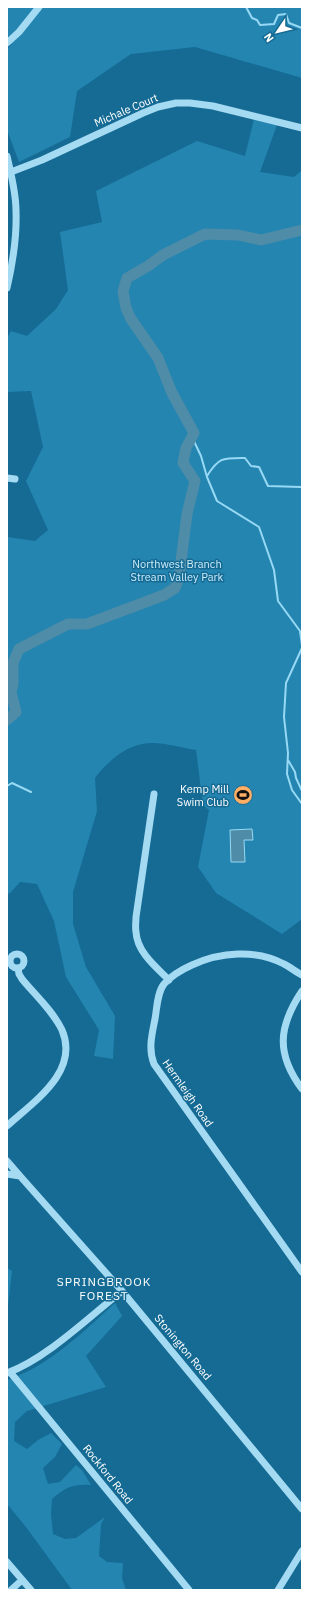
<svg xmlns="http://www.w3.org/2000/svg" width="309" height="1597" font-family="'IBM Plex Sans',sans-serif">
<rect width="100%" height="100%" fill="#156b94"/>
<path fill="#2485b1" d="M7,7H302V78L195,47L131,54L77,91L70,137L19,162L7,130V49L12,44L7,34Z
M254,119L277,125L260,172L294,177L302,170V919L282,934L216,893L198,867L209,810L203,805L196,750C184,748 161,742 150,743C127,744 108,761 95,778L97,811L73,892V924L86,967L115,1016L113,1059L94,1056L99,1030L66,977L54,921L37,884L20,882L11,892L7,895V537L35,541L48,530L26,481L43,447L31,391L7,392V338L11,331L27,336L56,309L68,290L60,232L102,222L96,191L197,141L245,156Z
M7,1268L12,1271L7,1314Z
M115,1303L122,1316L86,1356L106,1387L27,1411L15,1422L14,1441L27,1449L38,1440L51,1433L62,1444L55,1457L43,1468L48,1484L60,1482L76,1465L82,1470L91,1485C73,1484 66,1487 52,1499L51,1514L53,1534L65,1539L76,1538L105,1517L101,1524L99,1556L107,1562L123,1563L122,1578L126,1590H72L26,1527L7,1504V1380C49,1366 83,1332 115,1303Z"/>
<path fill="#4f8ca7" stroke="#97d9f4" d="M252,829L253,840H244L245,862H231L230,830Z"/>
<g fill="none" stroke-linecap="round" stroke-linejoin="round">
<path stroke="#97d9f4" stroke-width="2" d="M246,7L252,18L257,20L260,25L274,24L278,15L286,14L289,23L302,28
M192,437L201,456L207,477L217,501L259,527L274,570L278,601L300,631L302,645
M207,476C219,457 223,458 245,458L251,466L259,467L268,486L301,487
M302,648L286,683L284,717L288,753L287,774L292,790L302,804
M288,760L295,772L296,778L302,791
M7,786L12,783L31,792"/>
<path stroke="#4f8ca7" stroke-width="11" d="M7,720L16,712L11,692L13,684V663L19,649L68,624H87L164,595L175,588L179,577L187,514L195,481L183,463L186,448L194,433L172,393L158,358L131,319L126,308L123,291L127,278L148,266L163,255L205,234L238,235L261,240L302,230"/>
<path stroke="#a4daf2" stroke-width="7" d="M7,43L19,32L39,7
M7,156C11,174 16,192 16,211C17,237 13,262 7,288
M11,172L42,160L143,113L158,107L176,103H190L213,106L302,128
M7,478L15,479
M154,794L136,917C136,922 135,927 136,932C137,952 156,967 169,980
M10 961a7 7 0 1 1 14 0a7 7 0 1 1-14 0Z
M302,975C296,972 290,967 284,964C256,949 220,952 192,965C183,969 171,976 164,984C157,993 157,1008 155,1019C152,1034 148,1049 154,1064L302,1272
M302,991C278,1027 276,1054 302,1089
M7,1126C33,1102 80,1072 62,1030C53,1011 35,995 22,979L19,974L18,968
M7,1161L20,1176
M7,1174L20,1176L122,1291L302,1509
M10,1372L189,1590
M7,1373C46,1359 89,1317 122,1291
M7,1562L31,1590
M11,1590L22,1580
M278,1590L302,1551"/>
</g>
<defs>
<symbol id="stadium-disc" viewBox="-11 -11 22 22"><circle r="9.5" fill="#ffae65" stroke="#156b94"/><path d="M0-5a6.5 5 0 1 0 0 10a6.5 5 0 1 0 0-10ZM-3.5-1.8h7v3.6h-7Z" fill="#111"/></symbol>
</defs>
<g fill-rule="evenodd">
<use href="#stadium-disc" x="232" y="784" width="22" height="22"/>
</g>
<g text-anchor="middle" stroke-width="3" stroke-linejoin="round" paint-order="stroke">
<g font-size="11" fill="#fff" stroke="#156b94">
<text transform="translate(126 110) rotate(-23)" y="4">Michale Court</text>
<text transform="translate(188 1093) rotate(55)" y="4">Hermleigh Road</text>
<text transform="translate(183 1347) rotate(50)" y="4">Stonington Road</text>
<text transform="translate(108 1474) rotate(51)" y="4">Rockford Road</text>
</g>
<g font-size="11" fill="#ccedfc" stroke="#156b94">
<text x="177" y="568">Northwest Branch<tspan x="177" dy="13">Stream Valley Park</tspan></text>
</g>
<g font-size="11" fill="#fff" stroke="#156b94" text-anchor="end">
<text x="229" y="793">Kemp Mill<tspan x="229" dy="13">Swim Club</tspan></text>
</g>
<g font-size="12" letter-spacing="1" fill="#fff" stroke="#156b94">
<text x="104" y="1286">SPRINGBROOK<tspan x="104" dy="14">FOREST</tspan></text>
</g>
</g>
<rect width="309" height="1597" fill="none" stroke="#ffffff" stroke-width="16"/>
<g transform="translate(277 32) rotate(235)" stroke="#156b94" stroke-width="3" paint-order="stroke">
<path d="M0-3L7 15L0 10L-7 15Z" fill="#ffffff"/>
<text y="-6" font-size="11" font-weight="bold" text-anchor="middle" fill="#ffffff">N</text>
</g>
</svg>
